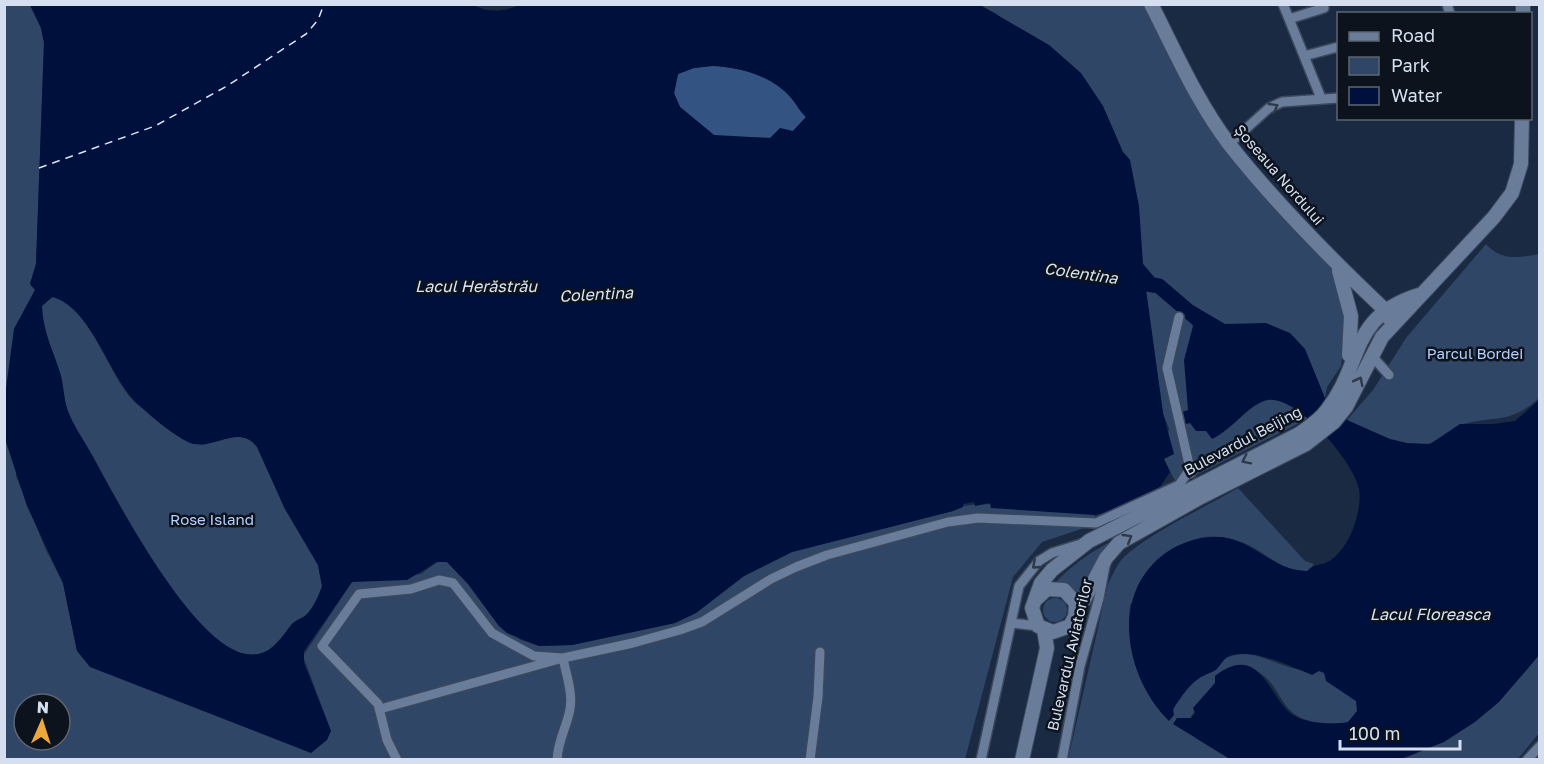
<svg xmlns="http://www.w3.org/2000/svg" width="1544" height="764" font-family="'Golos Text',sans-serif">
<rect width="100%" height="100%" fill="#1a2a42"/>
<path fill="#304667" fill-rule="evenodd" d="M4,5H30L41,28L44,42L36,264L30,284L35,290L14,329L16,476L45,548L63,583L77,651L331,731L303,656L352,582L421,574L437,562H447L468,584L499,626L521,640L539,646L572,645L675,623L696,613L744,576L792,552L953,511C969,495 1065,512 1095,515L1093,525L1042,542L1013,577L965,759H5ZM24,704H60V740H24Z
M980,5H1145L1229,151L1332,268L1340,283L1347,322L1341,366L1327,387L1325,398L1307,419L1177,485L1164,459L1169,428L1163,414L1146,290L1160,284L1143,264L1130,160L997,14Z
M1486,244C1501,261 1519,258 1539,254L1540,397C1512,423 1501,416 1467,423C1454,425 1444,438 1431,443C1404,453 1370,430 1347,420L1373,390L1406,338Z
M53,297C95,309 106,377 138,405C157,420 181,432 202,445C220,441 243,428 257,447L285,509L318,565L322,586C319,595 314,606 307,614C303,618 296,619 292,624C280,639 270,658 246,654C192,645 118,502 93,456C85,443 76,430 70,416C64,404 64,389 61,376C54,351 43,335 41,306Z
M1238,488L1305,561L1314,564L1308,571C1284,571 1273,559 1254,548C1236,538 1210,532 1191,541C1181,546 1141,593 1130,605C1126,646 1138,691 1169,720C1178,692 1214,652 1247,654C1264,656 1279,665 1296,669C1305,671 1315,669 1324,672L1337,688L1356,701C1358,709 1358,717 1350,721C1343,725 1334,723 1326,723C1275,721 1288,688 1255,670C1241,662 1227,667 1215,676V683L1190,718H1177L1197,739L1230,759L1068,760L1108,584C1113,574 1117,564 1125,556C1153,531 1204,508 1238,488Z
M1121,536L1078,599L1054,584C1073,563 1096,549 1121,536Z
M1043 610a12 12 0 1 1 24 0a12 12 0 1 1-24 0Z
M1539,655V733L1518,759L1400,760C1464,736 1497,707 1539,655Z"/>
<path fill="#335383" d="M712,66C740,67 773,76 792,99C797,105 799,111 806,117L793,131L770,138L715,136L680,107L674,94L678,74L694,68Z"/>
<path fill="#00103c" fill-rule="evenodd" d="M473,5C489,13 505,12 522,4L980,5L1049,45L1081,73L1103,106L1123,152L1130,160L1139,206L1143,264L1160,284L1157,288L1150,286L1146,290L1163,413L1174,454L1164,459L1170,472L1160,487L1104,513L1095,515L991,508L990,503L975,506L974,502L963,504V507L953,511L792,552L744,576L696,613L675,623L572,645L539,646L507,633L499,626L468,584L447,562H437L407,580L352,582L304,651V663L331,731L327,740L311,753L90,667L77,651L63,583L27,506L5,439L6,388L14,329L35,290L30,284L36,264L44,43L41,28L30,5ZM712,66C740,67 774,76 792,99C797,105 800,111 806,117L793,131L780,128L770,138L714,135L680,107L674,93L678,74L694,68ZM52,297C92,307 109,379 140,406C154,419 172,434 188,442C212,453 239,422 257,447L285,509L318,565L322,586C319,596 312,611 304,617C300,619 295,621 292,624C280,639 270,658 246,654C192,645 116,499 90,452C84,440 75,428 70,416C64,404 64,389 61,376C54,352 43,333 42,306Z
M1191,304L1225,324L1266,323L1290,333L1305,349L1325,398L1347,420L1390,439L1407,443L1430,444L1460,424H1493L1515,421L1539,400V655L1499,702L1475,722L1444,742L1400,759H1230L1173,724L1177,718H1191L1195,713L1193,708L1215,683V676C1261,641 1268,698 1293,715C1307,724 1332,725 1348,722L1357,711L1356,701L1326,681L1324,673L1319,671L1312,675C1290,666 1256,649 1232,655C1221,658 1221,669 1212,672C1192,679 1185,692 1173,709L1174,715L1169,721C1124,676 1109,592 1167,552C1181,542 1202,536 1219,537C1253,539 1273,571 1307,571C1315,563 1322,566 1331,560C1342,552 1350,538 1354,526C1358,515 1361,501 1359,489C1354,462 1298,396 1268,400C1251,402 1231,431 1212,439L1206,431H1196L1190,423L1182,425L1179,413L1188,410L1184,360L1193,326L1186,311Z"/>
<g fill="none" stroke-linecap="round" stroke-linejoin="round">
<path stroke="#00103c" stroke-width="15" d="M1141,283L1159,286L1202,323"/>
<path stroke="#dae4f3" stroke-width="1.5" stroke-dasharray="8 6" stroke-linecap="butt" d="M39,168L155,126L227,86L306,34L318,20L324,4"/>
<defs>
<path id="street" d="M1283,4L1321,98
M1447,4L1450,14
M1289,19L1324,8
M1304,56L1338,47
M1229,144L1269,108L1282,102L1338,98
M1179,317L1167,368L1191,473
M1371,355L1389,375
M1011,623L1038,626
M380,709L563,658C566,674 573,693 570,709C567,727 558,739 557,760
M397,760L387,740L378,704L322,646L359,594L411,589L439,580L453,583L492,633L534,656L563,658L633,643L680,630L702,622L771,579L796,567L827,555L948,522L978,518L1096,523L1179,485L1190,469
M810,760L818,697L820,652
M981,760L1019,586L1039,561L1052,553L1081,544
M1062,760L1080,666L1099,598L1105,566
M1527,760L1540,746"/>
<path id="secondary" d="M1151,4C1175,51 1197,102 1229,144C1276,204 1331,259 1386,311L1389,318
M1523,14V4
M1339,271L1351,316L1349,355
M1419,295C1348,317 1364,363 1327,410C1320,420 1309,427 1299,434L1089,541L1052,570L1041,583L1032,608L1038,626L1053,632L1070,626L1106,558L1119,543L1201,497L1306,444L1334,422L1346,407L1382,337L1494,217L1512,193L1521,164L1522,118
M1035,600L1047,589L1064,590L1076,603L1075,618
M1022,760L1047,648L1044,630"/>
</defs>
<use href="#street" stroke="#3b475c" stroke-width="12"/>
<use href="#secondary" stroke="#3b475c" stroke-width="16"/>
<use href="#street" stroke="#697c99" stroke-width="9"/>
<use href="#secondary" stroke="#697c99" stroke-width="14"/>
</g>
<defs><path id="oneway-chevron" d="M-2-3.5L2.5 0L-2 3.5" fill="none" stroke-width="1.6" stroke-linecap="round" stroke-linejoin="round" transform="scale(1.5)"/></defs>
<g stroke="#2d3848">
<use href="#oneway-chevron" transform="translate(1274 107) rotate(-30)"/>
<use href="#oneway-chevron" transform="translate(1359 381) rotate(-63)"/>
<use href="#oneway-chevron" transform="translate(1246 460) rotate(154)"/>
<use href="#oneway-chevron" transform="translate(1128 538) rotate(-31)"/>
<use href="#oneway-chevron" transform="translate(1036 565) rotate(139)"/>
</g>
<g text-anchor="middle" stroke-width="5" stroke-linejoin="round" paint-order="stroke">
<g font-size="15" fill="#d5dff0" stroke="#0c131d">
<text transform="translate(1279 175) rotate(49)" y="5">Șoseaua Nordului</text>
<text transform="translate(1243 441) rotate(-28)" y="5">Bulevardul Beijing</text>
<text transform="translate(1070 655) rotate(-77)" y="5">Bulevardul Aviatorilor</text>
</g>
<g font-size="15" fill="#b4d1ff" stroke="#0c131d">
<text x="1475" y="359">Parcul Bordei</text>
<text x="212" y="525">Rose Island</text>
</g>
<g font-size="16" font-style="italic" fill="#dae4f3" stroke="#0c131d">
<text transform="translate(1081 273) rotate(8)" y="6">Colentina</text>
<text x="476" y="292">Lacul Herăstrău</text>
<text transform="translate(596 294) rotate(-3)" y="6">Colentina</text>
<text x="1430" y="620">Lacul Floreasca</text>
</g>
</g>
<rect width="1544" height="764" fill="none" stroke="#d5dff0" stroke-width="12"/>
<rect x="1337" y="12" width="195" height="108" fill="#0c131d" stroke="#5c6571" stroke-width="1.5"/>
<rect x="1349" y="32" width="30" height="9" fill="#697c99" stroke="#5c6571" stroke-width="1.5"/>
<text x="1391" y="42" font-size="18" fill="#d5dff0">Road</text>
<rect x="1349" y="57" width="30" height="18" fill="#304667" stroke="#5c6571" stroke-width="1.5"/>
<text x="1391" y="72" font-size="18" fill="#d5dff0">Park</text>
<rect x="1349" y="87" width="30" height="18" fill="#00103c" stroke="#5c6571" stroke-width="1.5"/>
<text x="1391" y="102" font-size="18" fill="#d5dff0">Water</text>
<g transform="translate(42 722) rotate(3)"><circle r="28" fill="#0c131d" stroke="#5c6571" stroke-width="1.5"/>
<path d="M0-4.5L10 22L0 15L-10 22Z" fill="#eda83b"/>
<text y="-9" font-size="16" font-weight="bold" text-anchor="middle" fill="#d5dff0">N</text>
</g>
<path d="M1340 740v9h120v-9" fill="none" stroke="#d5dff0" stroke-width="3"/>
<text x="1349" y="740" font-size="18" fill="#d5dff0" stroke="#0c131d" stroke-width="4.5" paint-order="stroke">100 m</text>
</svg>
